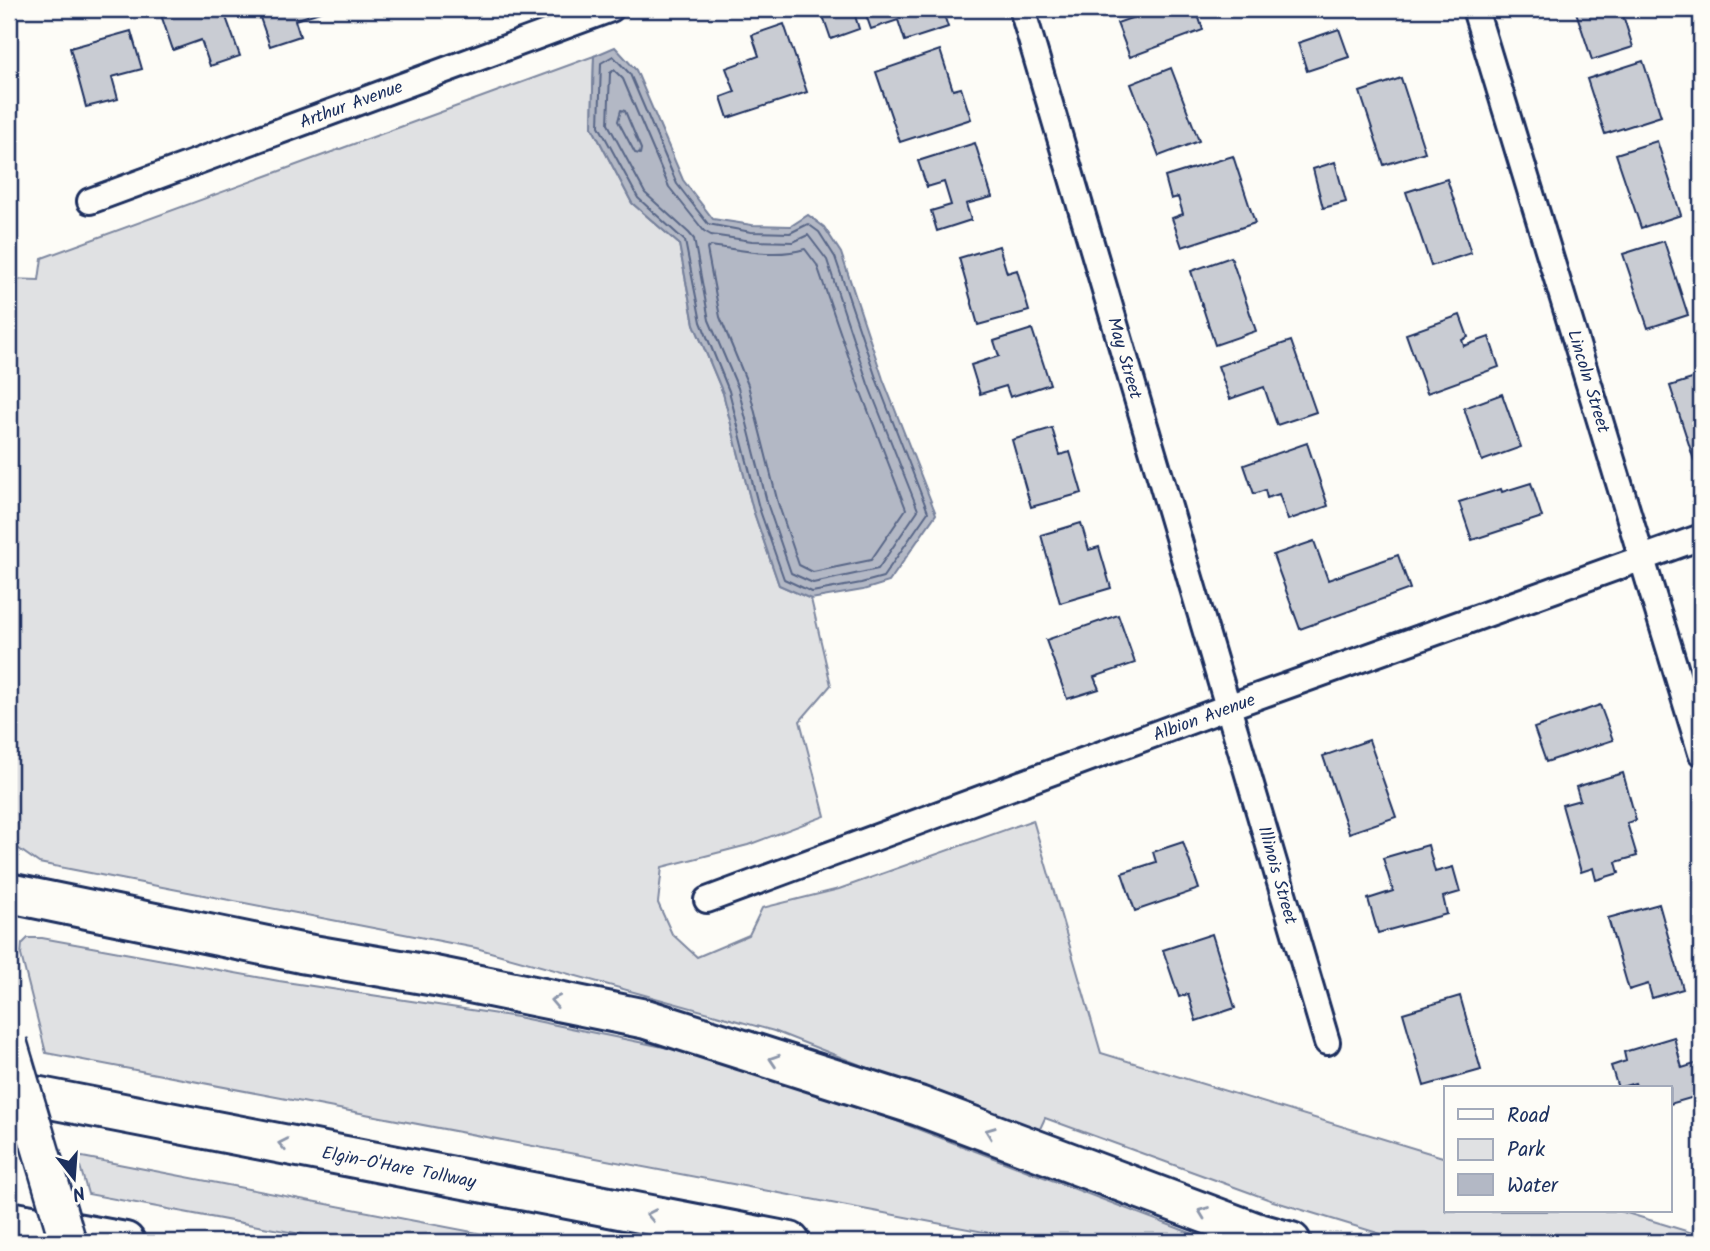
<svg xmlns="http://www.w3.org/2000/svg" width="1710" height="1251" font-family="Kalam,sans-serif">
<rect width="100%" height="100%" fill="#fdfcf7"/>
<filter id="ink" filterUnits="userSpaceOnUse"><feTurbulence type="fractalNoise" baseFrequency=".0143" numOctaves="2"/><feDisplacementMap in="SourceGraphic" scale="14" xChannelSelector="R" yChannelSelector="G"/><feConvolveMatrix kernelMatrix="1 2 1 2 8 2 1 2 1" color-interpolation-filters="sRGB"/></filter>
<g filter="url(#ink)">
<path fill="#e0e1e3" stroke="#7e88a0" stroke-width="2" d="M594,56L592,127L632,203L679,244L694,324L723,393L753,510L779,585L811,599L831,685L800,721L825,816L748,845L662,867L658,903L672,934L697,957L749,935L762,908L839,889L1033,820L1101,1053L1446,1158V1211H1620L1696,1234L1701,1220V1242H1407L1273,1201L1045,1118L1039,1131L990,1116L774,1031L476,948L39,863L9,842V279L39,280L42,258Z
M28,938H42L279,981L517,1017L707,1056L831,1096L1214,1242H1036L46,1053L21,955L22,944Z
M77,1156L525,1242H343L88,1194Z"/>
<path fill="#b3b8c5" stroke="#76819c" stroke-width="2" d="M615,47L636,70L683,180L713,219L752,225L791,226L808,215L824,227L841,253L883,379L936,514L889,582L863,590L811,599L779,585L753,510L723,393L694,324L679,244L632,203L592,127L594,56Z"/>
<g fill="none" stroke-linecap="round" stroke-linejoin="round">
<path stroke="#586687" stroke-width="2" d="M613,56L630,74L677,184L708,224L751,232L790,233L808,224L819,232L835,257L877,381L928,512L883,577L861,583L812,592L784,579L759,508L729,391L701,322L685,241L638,198L599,126L601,63Z
M614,70L623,79L669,187L704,231L711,235L752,241L793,242L808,235L827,260L868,384L918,510L878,569L813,583L791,573L768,506L738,388L709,320L694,239L689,233L645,193L608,124L610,73Z
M621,110L625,111L641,149L640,154L635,153L618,121Z
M711,246C741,250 776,258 805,249L817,265L859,387L906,509L871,560L813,572L799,565L778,503L748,385L720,317L707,249Z"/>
</g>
<path fill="#c9ccd3" stroke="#1b2f5e" stroke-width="2" d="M159,9H223L240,56L210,66L201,40L173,50Z
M257,9H329L295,20L300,36L270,46Z
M826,9H853L859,29L831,39L821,10Z
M864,9H942L948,27L905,41L898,20L871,29Z
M1151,9H1196L1203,30L1130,57L1117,23L1151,11Z
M1575,9H1621L1633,47L1592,60Z
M784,24L807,92L728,118L721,97L735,92L726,68L759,56L752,35Z
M1339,29L1349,57L1307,71L1298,43Z
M131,31L142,69L112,77L118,99L86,107L70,48Z
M940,50L953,90L961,88L971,119L900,142L876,72Z
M1643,61L1661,116L1605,134L1587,79Z
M1171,68L1199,141L1159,156L1131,84Z
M1401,78L1425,152L1384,165L1360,92Z
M1657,141L1681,215L1641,228L1616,154Z
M975,143L992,197L966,204L971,220L937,231L931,211L951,205L944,182L927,187L918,161Z
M1233,156L1255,223L1182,247L1172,218L1183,214L1178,197L1171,199L1165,177Z
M1335,162L1346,202L1323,208L1313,169Z
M1447,179L1471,253L1431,266L1406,192Z
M1664,241L1688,315L1648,328L1623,254Z
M999,246L1007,273L1017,270L1029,311L978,325L959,258Z
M1231,257L1256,331L1215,345L1191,271Z
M1460,315L1468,337L1462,340L1464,346L1489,337L1499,367L1427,393L1406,334Z
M1032,329L1050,384L1010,397L1006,386L980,394L971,365L999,356L994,341Z
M1291,341L1316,412L1277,425L1264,387L1230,399L1218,366Z
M1701,376V458L1694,460L1670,386Z
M1502,394L1521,447L1482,461L1464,408Z
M1052,428L1060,455L1070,452L1082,493L1031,507L1012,440Z
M1307,443L1328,506L1288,520L1279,494L1267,498L1265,490L1254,494L1244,465Z
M1531,483L1542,517L1472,540L1459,502L1501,489L1502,492Z
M1081,523L1089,550L1099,547L1111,588L1060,603L1041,535Z
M1314,541L1328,580L1398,555L1410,589L1300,629L1273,555Z
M1118,615L1135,663L1094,677L1099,689L1067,699L1046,640Z
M1600,705L1613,740L1546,762L1534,728Z
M1369,740L1396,817L1349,833L1323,756Z
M1623,773L1636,820L1627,823L1637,856L1616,862L1619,873L1596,880L1593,868L1581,872L1562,805L1580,800L1576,787Z
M1183,842L1199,889L1135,911L1122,873L1156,862L1153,852Z
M1428,845L1435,872L1453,867L1460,892L1443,897L1447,914L1378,933L1368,899L1393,891L1383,858Z
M1659,904L1683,989L1652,998L1648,984L1629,990L1608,918Z
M1212,934L1235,1008L1196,1021L1188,994L1179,997L1163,950Z
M1460,996L1481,1070L1424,1086L1403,1013Z
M1674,1037L1682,1068L1701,1062V1095L1670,1104V1088H1637L1635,1083L1618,1088L1611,1066L1626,1061L1624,1052Z"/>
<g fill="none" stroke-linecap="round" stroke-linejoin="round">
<defs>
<path id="minor" d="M1022,9L1327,1042
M1475,9L1701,753
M90,201L611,9
M707,900L1228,707L1701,537"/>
<path id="motorway" d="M9,893L301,953L435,976L646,1019L919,1106L1255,1232L1291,1242
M9,1091L790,1242
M9,1221L125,1242"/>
</defs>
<use href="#minor" stroke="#1b2f5e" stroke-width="30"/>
<use href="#motorway" stroke="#1b2f5e" stroke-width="44"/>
<use href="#minor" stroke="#fdfcf7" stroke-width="24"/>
<use href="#motorway" stroke="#fdfcf7" stroke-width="38"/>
<defs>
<path id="secondary-bridge" d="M9,1043L68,1242"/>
</defs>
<use href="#secondary-bridge" stroke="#1b2f5e" stroke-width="40" stroke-linecap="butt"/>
<use href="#secondary-bridge" stroke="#fdfcf7" stroke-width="35"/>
</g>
<defs><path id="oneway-chevron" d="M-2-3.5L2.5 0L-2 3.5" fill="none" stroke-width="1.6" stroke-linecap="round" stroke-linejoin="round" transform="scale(1.75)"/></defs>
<g stroke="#8c96aa">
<use href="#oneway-chevron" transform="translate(555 1001) rotate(-168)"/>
<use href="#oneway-chevron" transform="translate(774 1060) rotate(-162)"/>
<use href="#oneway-chevron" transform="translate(990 1132) rotate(-159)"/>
<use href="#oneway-chevron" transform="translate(283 1144) rotate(-169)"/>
<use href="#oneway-chevron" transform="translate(1203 1212) rotate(-159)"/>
<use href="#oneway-chevron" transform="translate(651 1215) rotate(-169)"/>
</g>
</g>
<g text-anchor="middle" stroke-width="5" stroke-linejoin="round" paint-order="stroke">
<g font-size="18" fill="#1b2f5e" stroke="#fdfcf7">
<text transform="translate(351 104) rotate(-20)" y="6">Arthur Avenue</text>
<text transform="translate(1125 358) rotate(74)" y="6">May Street</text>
<text transform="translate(1589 381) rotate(73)" y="6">Lincoln Street</text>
<text transform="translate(1204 717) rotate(-20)" y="6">Albion Avenue</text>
<text transform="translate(1278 875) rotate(74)" y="6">Illinois Street</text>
<text transform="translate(399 1167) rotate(11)" y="6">Elgin-O'Hare Tollway</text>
</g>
</g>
<rect width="1710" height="1251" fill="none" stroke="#fdfcf7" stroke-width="35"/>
<rect x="18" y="18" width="1675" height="1216" fill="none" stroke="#1b2f5e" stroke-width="2.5" filter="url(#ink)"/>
<rect x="1444" y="1086" width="228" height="126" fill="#fdfcf7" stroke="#a3aaba" stroke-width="2"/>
<rect x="1458" y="1109" width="35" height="10" fill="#fdfcf7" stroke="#a3aaba" stroke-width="2"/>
<text x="1507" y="1122" font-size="21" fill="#1b2f5e">Road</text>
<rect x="1458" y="1139" width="35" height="21" fill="#e0e1e3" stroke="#a3aaba" stroke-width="2"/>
<text x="1507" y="1156" font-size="21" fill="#1b2f5e">Park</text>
<rect x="1458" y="1174" width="35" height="21" fill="#b3b8c5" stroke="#a3aaba" stroke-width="2"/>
<text x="1507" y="1192" font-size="21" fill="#1b2f5e">Water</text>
<g transform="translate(74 1178) rotate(163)" stroke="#fdfcf7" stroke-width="5" paint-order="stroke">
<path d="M0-5L12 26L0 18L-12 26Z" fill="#1b2f5e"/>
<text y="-10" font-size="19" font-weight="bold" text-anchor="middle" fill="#1b2f5e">N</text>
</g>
</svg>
